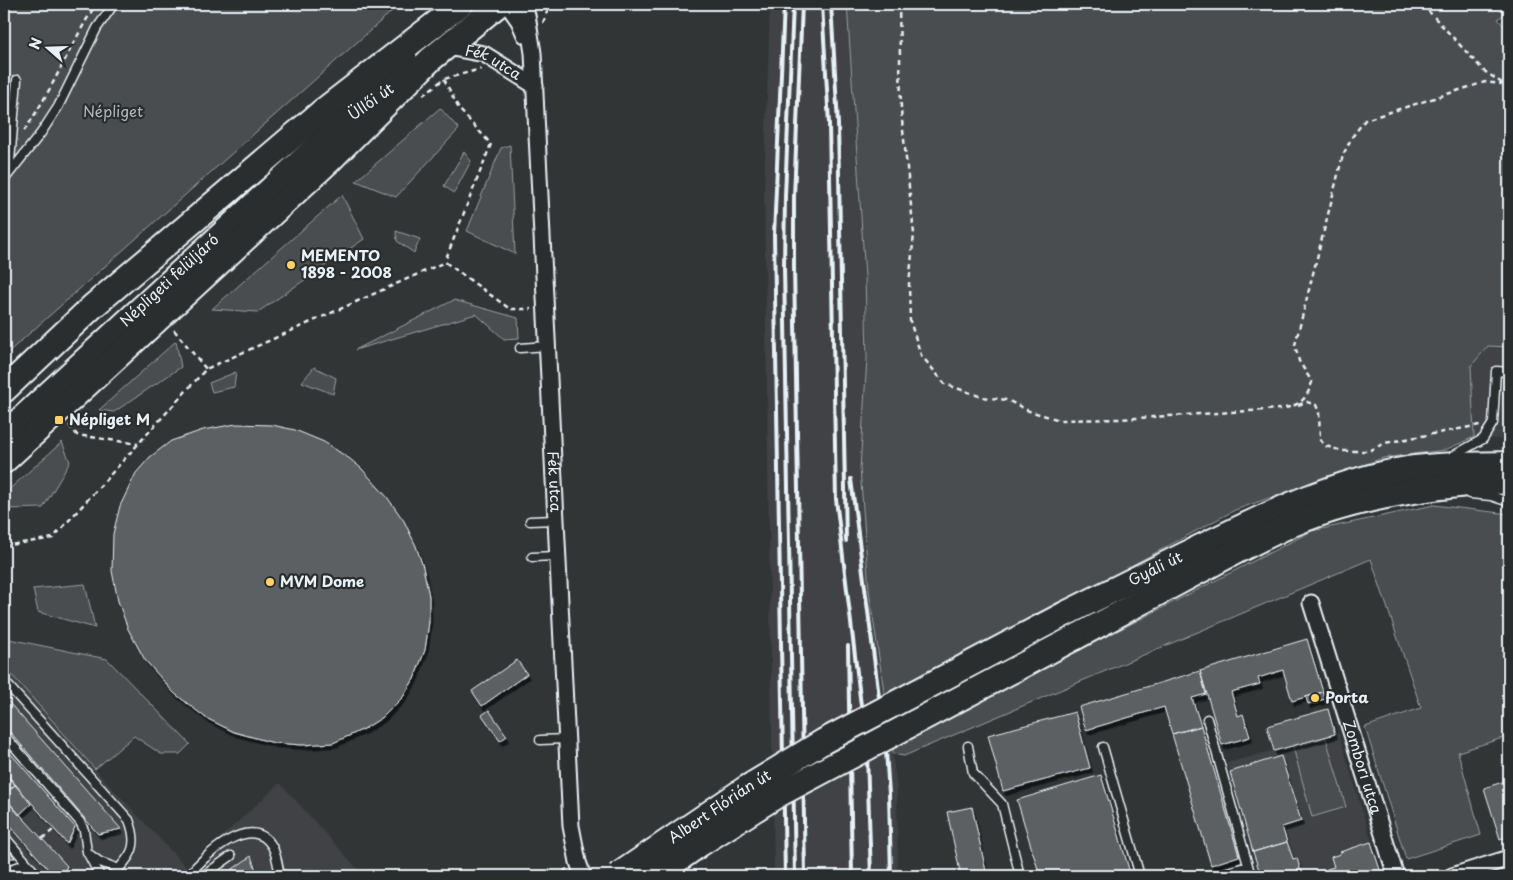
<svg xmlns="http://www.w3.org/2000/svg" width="1513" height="880" font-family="'Playpen Sans',sans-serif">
<defs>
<filter id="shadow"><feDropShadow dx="2.5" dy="4.5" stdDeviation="0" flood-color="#0009"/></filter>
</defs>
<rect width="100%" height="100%" fill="#323536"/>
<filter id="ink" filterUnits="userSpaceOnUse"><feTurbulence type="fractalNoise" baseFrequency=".02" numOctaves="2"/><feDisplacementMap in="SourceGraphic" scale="10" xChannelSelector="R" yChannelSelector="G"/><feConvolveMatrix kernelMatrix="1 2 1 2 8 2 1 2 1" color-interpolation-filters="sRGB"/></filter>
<g filter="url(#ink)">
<path fill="#3f4244" d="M770,4H847L865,277L869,590L897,788L898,876H774L764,190Z
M1488,346L1509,347V440L1474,437L1471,366Z
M4,666L100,775L187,868L280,783L364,876H4Z
M1339,733L1382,876H1261L1227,763Z"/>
<path fill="#494d4f" stroke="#989fa4" d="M4,4H400L4,356Z
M847,4H1509V10L1498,19L1509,32V347L1488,346L1471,366L1474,437L1445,450L1383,458L1235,510L885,698L869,590L860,468L867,358L865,277Z
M440,108L459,129L396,197L356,181Z
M510,145L515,254L467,231L501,148Z
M464,152L471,161L454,193L444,186Z
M342,195L364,239L258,312L212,309Z
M396,231L420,239L414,253L397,241Z
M454,300L518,318L519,338L504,339L476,314L355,350Z
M176,341L181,367L114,412L99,410Z
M314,367L336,378L333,394L302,382Z
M236,372L234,387L212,392L209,383Z
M62,442L70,462L43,508L4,509V494Z
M1434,505L1509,514V736L1458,752L1481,835L1406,859L1365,727L1421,708L1371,559L904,756L893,754V746L1312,531Z
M85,584L95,628L38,612L33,589Z
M4,638L107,659L190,744L180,754H161L134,736L95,769L4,666Z
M1326,738L1346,807L1312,817L1293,747Z"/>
<path fill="#5c6063" stroke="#e8f1f8" filter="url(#shadow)" d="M236,424L272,425L295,430L324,442L350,459L362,469L387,497L404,521L416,546L423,567L429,596V622L425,650L414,679L403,697L383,717L364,729L333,743L302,745L274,743L234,732L206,718L174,693L145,660L128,629L118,601L112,571L113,534L120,506L136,473L150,457L171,441L203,430Z
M1307,639L1323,692L1292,701L1283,670L1258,678L1260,684L1231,692L1238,716L1243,714L1250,737L1222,745L1200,671Z
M517,660L527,674L482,706L472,691Z
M1200,671L1206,694L1192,698L1201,726L1172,734L1164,707L1086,730L1079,707Z
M1323,692L1325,699L1308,704L1306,697Z
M4,697L27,723L121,829L98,834L4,725Z
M1328,709L1335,734L1274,751L1267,726Z
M489,710L507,736L500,741L482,715Z
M1075,712L1090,768L1003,791L988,735Z
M1201,726L1239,856L1211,865L1172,734Z
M4,746L75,827L67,844L4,771Z
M1281,756L1301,821L1282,827L1287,842L1253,852L1230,772Z
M4,771L15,785L4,794Z
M1101,775L1131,876H1040L1017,800Z
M1509,780V836L1500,839L1484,788Z
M15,785L31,804L19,815L4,797V794Z
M4,797L67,866L62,876H54L4,819Z
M972,807L987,876H961L947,812Z
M1287,842L1293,859L1297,858L1301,872L1296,873L1297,876H1261L1253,852Z
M1371,842L1382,876H1329L1327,869L1334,867L1331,857L1340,854V852Z
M4,845L15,858H4Z
M251,856L258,876H223Z"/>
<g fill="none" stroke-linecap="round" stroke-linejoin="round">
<defs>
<path id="lane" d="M9,173L17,80
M4,180L41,133L58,107L97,28L114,4
M520,348L547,346
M1451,457L1483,439L1493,423L1496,371L1509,372
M1470,494L1491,496L1509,502
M530,521L555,520
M532,557L557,556
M4,681L129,820C140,848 130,857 112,876
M1207,719L1251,876
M4,735L80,822L84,830L87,852L100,876
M540,740L566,739
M968,746L973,773L1002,804L1020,876
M1103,747L1140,876
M4,836L38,876
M89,854L100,862L119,869
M4,871L20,866L26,862
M188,876C203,857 251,811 272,846C277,855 278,867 280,876
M203,876L231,856
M1215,876L1248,866"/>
<g id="street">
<path d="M507,4L519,21L525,35"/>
<path id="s1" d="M521,4L527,15L533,53L571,826L578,862L583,876"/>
<path id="s2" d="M447,47L484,54L535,86"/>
<path id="s3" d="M1311,603L1396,876"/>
<path d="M1452,876L1509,858"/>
</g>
<g id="secondary">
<path id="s4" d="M4,433L335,128L406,57"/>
</g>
<g id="primary">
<path d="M4,390L92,307L324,110L461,4"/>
<path d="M4,461L328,162L431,59L499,4"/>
<path id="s5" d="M1065,614C1117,588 1169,562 1221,537C1281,508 1341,480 1407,469C1440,464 1475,465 1509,464"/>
<path d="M1074,638C1118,615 1161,591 1205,568C1233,553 1261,538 1290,525C1358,496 1436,485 1509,481"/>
</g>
</defs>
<use href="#lane" stroke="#e8f1f8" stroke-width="11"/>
<use href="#street" stroke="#e8f1f8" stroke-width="19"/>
<use href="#secondary" stroke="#e8f1f8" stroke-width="25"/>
<use href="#primary" stroke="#e8f1f8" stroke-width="28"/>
<path stroke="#e8f1f8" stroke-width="2.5" stroke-dasharray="5 4" stroke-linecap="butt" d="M899,4L901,111L914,234L909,284L910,321L921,355L945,384L982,397L1007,400L1029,411L1060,420L1121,419L1281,409C1300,405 1306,401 1312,382L1299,361L1295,345L1343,155L1352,137L1365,120L1485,82L1509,85
M1422,4L1484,71L1502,83
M543,23L550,4
M444,79L459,109L491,144L445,261
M423,95L444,79L481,69
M24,131C52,91 70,45 96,4
M174,330L206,369
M1298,405L1307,402L1316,405L1319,412L1320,440L1326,446L1342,451H1369L1385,443L1480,425
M69,425L77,435L138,444
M4,546L53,538L206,369L445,262L510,309H531
M42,839L53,830
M556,876L567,869"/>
<use href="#lane" stroke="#2a2d2e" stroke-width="8"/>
<use href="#street" stroke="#2a2d2e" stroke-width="15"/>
<use href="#secondary" stroke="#2a2d2e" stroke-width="21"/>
<use href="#primary" stroke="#2a2d2e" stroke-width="24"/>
<path stroke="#e8f1f8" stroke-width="4" d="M784,4L774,235L785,876
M793,4L785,196L784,267L795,876
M802,4L794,197V267L805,876
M822,4L829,124L836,499L867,755L871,876
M831,4L838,124L846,541
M851,479L886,751L889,794L891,876
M848,646L852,876"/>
<defs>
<g id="primary-bridge">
<path id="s6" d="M617,876L745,789L824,741L1065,614"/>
<path d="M655,876L700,844L776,796L1074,638"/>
</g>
</defs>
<use href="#primary-bridge" stroke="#e8f1f8" stroke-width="28" stroke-linecap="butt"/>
<use href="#primary-bridge" stroke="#2a2d2e" stroke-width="24"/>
</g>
</g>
<g fill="#ffd166" stroke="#2a2d2e" stroke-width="2">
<circle cx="291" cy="265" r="5"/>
<rect x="54" y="415" width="10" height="10" rx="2.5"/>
<circle cx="270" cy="582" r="5"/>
<circle cx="1315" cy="698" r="5"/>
</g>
<g text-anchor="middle" stroke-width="4.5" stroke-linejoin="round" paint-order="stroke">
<g font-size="15" fill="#e8f1f8" stroke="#2a2d2e">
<text dy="5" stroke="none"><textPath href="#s2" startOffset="49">Fék utca</textPath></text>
<text transform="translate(371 102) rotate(-35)" y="5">Üllői út</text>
<text dy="5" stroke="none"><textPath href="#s4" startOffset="225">Népligeti felüljáró</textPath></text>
<text dy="5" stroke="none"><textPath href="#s1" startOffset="480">Fék utca</textPath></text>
<text dy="5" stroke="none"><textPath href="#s5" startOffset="101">Gyáli út</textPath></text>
<text dy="5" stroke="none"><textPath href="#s3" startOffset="172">Zombori utca</textPath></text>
<text dy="5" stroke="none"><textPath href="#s6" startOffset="124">Albert Flórián út</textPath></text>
</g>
<g font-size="15" fill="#b0b8bd" stroke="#2a2d2e">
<text x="113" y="117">Népliget</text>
</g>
<g font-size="15" font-weight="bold" fill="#e8f1f8" stroke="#2a2d2e" text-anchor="start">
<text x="301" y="261">MEMENTO<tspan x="301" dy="17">1898 - 2008</tspan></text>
<text x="69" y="425">Népliget M</text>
<text x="280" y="587">MVM Dome</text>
<text x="1325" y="703">Porta</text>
</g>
</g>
<rect width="1513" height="880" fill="none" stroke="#2a2d2e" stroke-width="20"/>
<rect x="10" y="10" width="1493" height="860" fill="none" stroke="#e8f1f8" stroke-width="2" filter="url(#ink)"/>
<g transform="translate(48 48) rotate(290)" stroke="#2a2d2e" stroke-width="4" paint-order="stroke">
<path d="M0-4L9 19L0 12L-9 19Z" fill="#e8f1f8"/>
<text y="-8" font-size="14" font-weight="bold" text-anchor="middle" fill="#e8f1f8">N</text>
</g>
</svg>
